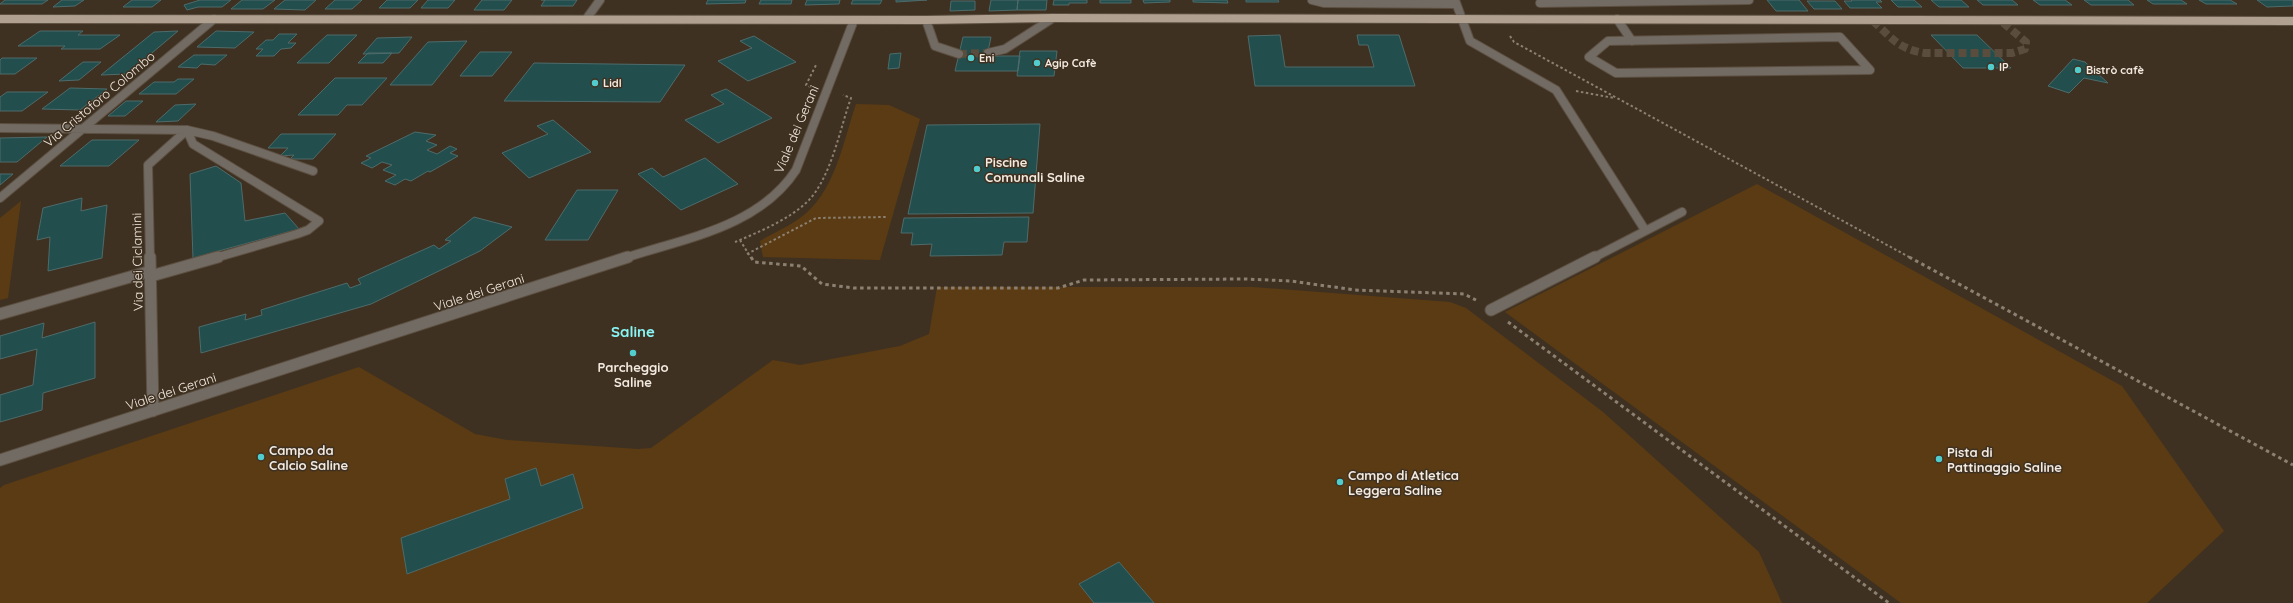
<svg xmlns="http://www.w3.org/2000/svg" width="2293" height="603" font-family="Quicksand,sans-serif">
<rect width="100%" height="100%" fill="#3f3121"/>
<path fill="#5b3b13" d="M856,104L889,105L920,119L880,260L763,257L760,241C773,233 788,227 800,218C835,193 843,142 856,104Z
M1757,184L2122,386L2224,531L2147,603H1901L1505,312Z
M21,201L8,298L0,300V218Z
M937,287H1253L1450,302L1466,308L1603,412L1759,552L1782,603H0V488L4,485L359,367L475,434L507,440L638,449L651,448L773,360L800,365L900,346L929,334Z"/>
<path fill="#224e4e" stroke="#4e6b6a" d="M5,0H48L42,4H0Z
M62,0H84L75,6L53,7Z
M132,0H161L152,7H123Z
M200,0H231L222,7H198L187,10L184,5Z
M242,0H275L263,9H231Z
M285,0H316L305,10L274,9Z
M335,0H362L352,9H325Z
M387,0H418L410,8H379Z
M428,0H455L448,8H421Z
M482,0H512L504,10H474Z
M541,0H577L573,6H541L545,0Z
M708,0H746L745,3L706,4Z
M761,0H792L791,4H759Z
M807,0H840L839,4L805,5Z
M853,0H882L880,4H851Z
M896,0H927L896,2Z
M991,0H1018L1017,10L989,11Z
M1018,0H1047L1046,10H1017Z
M1054,0H1087V3H1069V5H1053Z
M1100,0H1131V3H1100Z
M1143,0H1170V2L1144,3Z
M1193,0H1227L1228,3L1193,2Z
M1246,0H1278L1279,2H1246Z
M1767,0H1799L1808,11H1776Z
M1851,0H1880L1882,2H1876L1882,8H1850L1844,1H1852Z
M1891,0H1914L1922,7H1898Z
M1931,0H1961L1969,7H1939Z
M1977,0H2012L2018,5H1983Z
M2033,0H2065L2072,5H2040Z
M2084,0H2128L2134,5H2091Z
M2147,0H2181L2187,4H2153Z
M2199,0H2230L2237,4H2206Z
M2257,0H2293V6L2267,7Z
M951,1H975V10L950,11Z
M1807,1H1835L1842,9H1814Z
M40,31H83L78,35H120L100,49H61L65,46H18Z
M178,31L127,74L101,75L154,32Z
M216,31L254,32L235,48L197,47Z
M279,34H297L288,43H296L291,48L281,49L274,56H256L263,49H256L266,40H273Z
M327,35H357L329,63H297Z
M1280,35L1285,67H1374L1368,45H1359L1357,35H1399L1415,86H1255L1248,36Z
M1931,35H1977L2011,68H1963Z
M754,36L796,62L748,81L718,61L752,48L740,41Z
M412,37L399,53L363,54L377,38Z
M963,37H991L987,56H1020L1018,71H955Z
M467,41L432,85H390L428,42Z
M1020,51H1057L1054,76H1017Z
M480,52H512L492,76H460Z
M368,53H392L383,63H358Z
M901,53L899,68L888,69L890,54Z
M194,55H227L215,65L201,64L197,68L178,67Z
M2,58H37L15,74H0V60Z
M2073,59L2085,62L2108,83L2084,78L2069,93L2048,86Z
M83,62H101L79,80L59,81Z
M534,63L685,65L660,102L504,101Z
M335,78H387L362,105H347L338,115H298Z
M178,79H194L176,94H139L154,82H174Z
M70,88L107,89L80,110L42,109Z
M726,89L772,118L718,143L685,120L724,104L711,95Z
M7,92H48L22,111H0V97Z
M126,101H143L125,116H108Z
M196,104L178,121L156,122L175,105Z
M553,120L591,152L529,178L502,153L548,134L537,126Z
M1040,124L1033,213L908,214L927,125Z
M415,132L436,135L426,141L437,145L427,150L437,154L450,146L457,149L450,153L458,156L430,172L428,171L411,181L405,179L395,185L385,181L396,175L383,170L392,165L382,162L372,168L361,163L371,158L366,156Z
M281,134H336L313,159H290L294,155L280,156L288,148H268Z
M47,137L17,162H0V138Z
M92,140H139L109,166H60Z
M705,158L738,184L681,210L638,174L652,168L663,177Z
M216,166L241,183L245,221L285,213L299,229L193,258L190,174Z
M0,174H13L0,185Z
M577,190H618L588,240H545Z
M82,198L81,211L107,205L102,258L48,271L50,237L37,240L43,208Z
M474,217L512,227L480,251L371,304L201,353L199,327L246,314L245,320L262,315L261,310L347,283L350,288L361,284L358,279L434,245L439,249L451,241L445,240Z
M1029,217L1027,242H1004L1002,255L930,256L932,244L911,245L913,233H901L904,218Z
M95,322V378L43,393L42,410L0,422V395L33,385L37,349L0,359V336L44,323L42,338Z
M536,468L541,486L573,474L583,508L407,574L401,538L510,499L505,479Z
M1119,562L1154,603H1094L1079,584Z"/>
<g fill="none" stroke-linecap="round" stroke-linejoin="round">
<path stroke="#5a4d3e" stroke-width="8" stroke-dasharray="8 4" stroke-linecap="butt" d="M1873,21C1892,38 1898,49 1925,53H2012L2025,49L2026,42L2001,21
M959,54L988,53"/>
<defs>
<path id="minor-far1" d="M1312,0L1324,3L1456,4
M1455,0L1470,41L1556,90L1645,230
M1540,3L1749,0
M587,18L600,0
M1617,19L1632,41
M926,20L935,46L959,54
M1840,37L1870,70L1616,73L1589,57L1608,41Z
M988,53L1005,49L1053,18
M0,128L187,130L213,136L313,171
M187,130L193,144L319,221L308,230L297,234L215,258
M0,198L214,19
M150,258L148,165L187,130
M625,258C685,238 759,227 796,170L854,20
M1593,258L1682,212"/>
<path id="minor" d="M150,257L153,411
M151,276L218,257
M1491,310L1595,257
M0,314L151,271
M0,460L628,257"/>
<path id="major" d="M0,19L926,20L1053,18L2293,21"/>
</defs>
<use href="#minor-far1" stroke="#5c4f40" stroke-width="10"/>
<use href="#minor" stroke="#5c4f40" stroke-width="13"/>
<use href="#major" stroke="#5c4f40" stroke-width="10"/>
<path stroke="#8b8072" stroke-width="2" stroke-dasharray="2.5 2.5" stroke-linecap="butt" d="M1510,36L1514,42L1911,258
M811,87L806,85L817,63
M1576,91L1614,98
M740,240L751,258
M735,242C759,232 788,220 807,202C831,179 840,128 851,98L843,95
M747,254L816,218L886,217"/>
<path stroke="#8b8072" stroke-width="3" stroke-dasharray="3.5 3.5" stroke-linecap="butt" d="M751,257L754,262L801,266L822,284L854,288H1058L1084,280L1245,279L1291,281L1355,290L1464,294L1476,300
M1909,257L2293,465
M1508,322L1889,603"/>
<use href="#minor-far1" stroke="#726b63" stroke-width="8"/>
<use href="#minor" stroke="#726b63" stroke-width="11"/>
<use href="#major" stroke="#afa090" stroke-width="8"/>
</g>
<g fill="#52cdce" stroke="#3f3121" stroke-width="1.5">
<circle cx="971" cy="58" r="4"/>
<circle cx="1037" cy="63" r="4"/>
<circle cx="1991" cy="67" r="4"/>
<circle cx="2078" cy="70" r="4"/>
<circle cx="595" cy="83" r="4"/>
<circle cx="977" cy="169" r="4"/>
<circle cx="633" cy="353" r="4"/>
<circle cx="261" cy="457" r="4"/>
<circle cx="1939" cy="459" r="4"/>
<circle cx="1340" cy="482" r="4"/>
</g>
<g text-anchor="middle" stroke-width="3" stroke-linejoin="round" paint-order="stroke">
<g font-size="11" font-weight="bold" fill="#f3eae0" stroke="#3f3121" text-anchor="start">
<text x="979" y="62">Eni</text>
<text x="1045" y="67">Agip Cafè</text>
<text x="1999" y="71">IP</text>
<text x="2086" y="74">Bistrò cafè</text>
<text x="603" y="87">Lidl</text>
</g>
<g font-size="13" fill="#f3eae0" stroke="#3f3121">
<text transform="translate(99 99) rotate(-40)" y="5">Via Cristoforo Colombo</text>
<text transform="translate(796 129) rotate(-67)" y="5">Viale dei Gerani</text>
<text transform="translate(137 262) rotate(-91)" y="5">Via dei Ciclamini</text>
<text transform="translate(479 292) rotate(-18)" y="5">Viale dei Gerani</text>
<text transform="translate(171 391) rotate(-18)" y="5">Viale dei Gerani</text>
</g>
<g font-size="13" font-weight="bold" fill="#f3eae0" stroke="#3f3121" text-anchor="start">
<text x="985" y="167">Piscine<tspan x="985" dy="15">Comunali Saline</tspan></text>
<text x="633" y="372" text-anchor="middle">Parcheggio<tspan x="633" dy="15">Saline</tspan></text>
<text x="269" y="455">Campo da<tspan x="269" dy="15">Calcio Saline</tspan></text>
<text x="1947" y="457">Pista di<tspan x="1947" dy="15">Pattinaggio Saline</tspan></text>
<text x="1348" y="480">Campo di Atletica<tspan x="1348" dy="15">Leggera Saline</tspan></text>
</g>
<g font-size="15" font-weight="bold" fill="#88f4f4" stroke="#3f3121">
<text x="633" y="337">Saline</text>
</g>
</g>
</svg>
